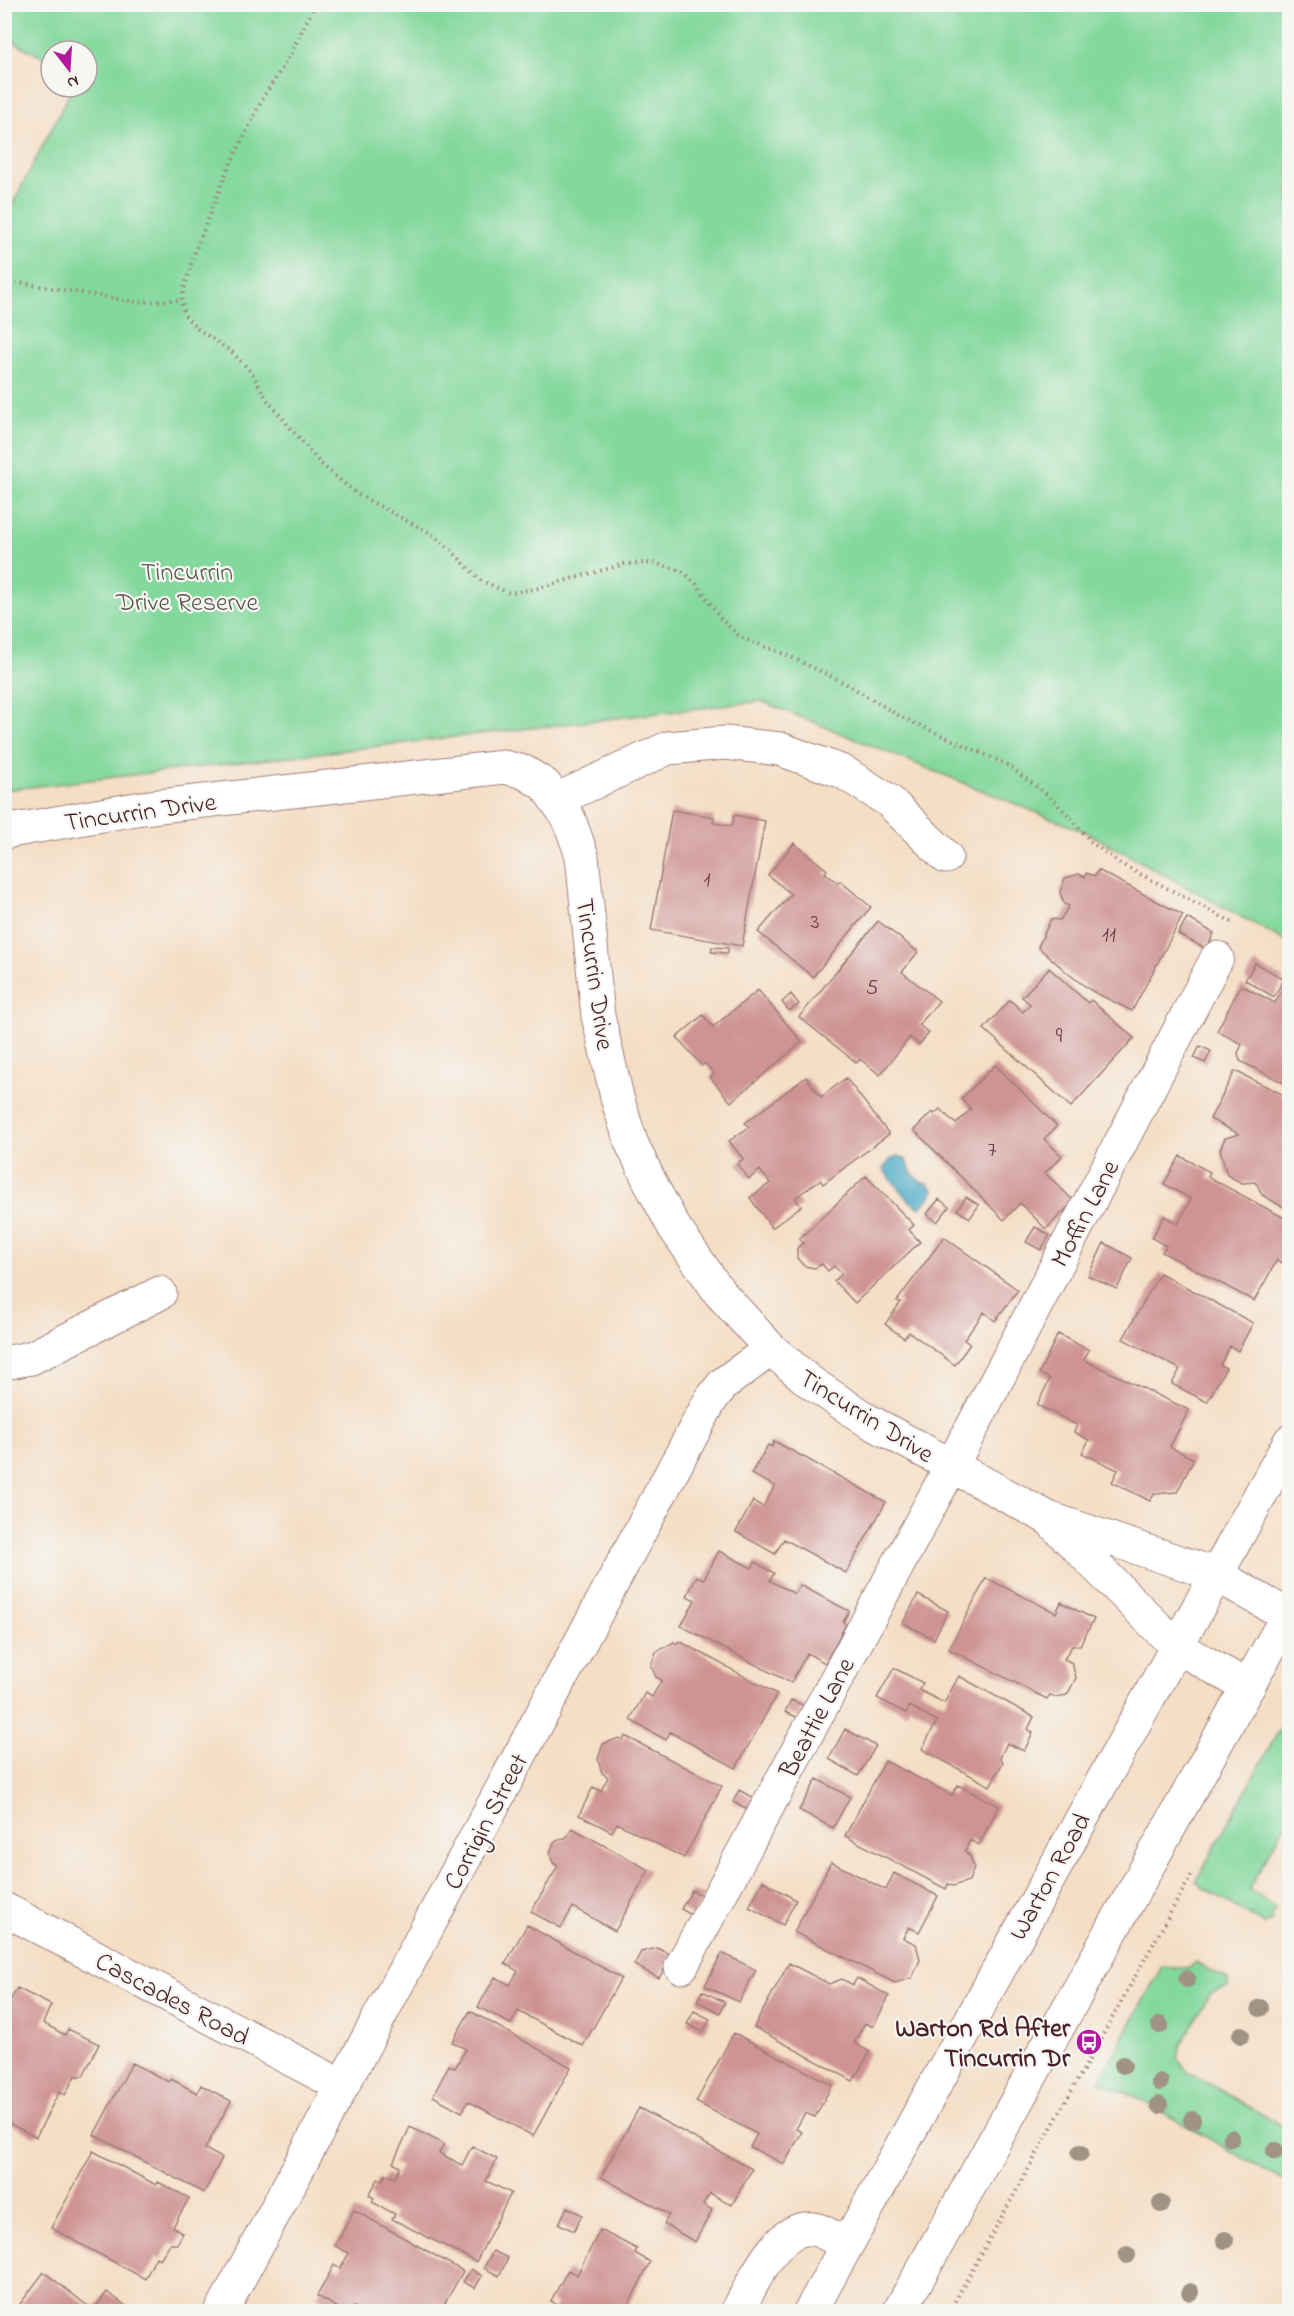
<svg xmlns="http://www.w3.org/2000/svg" width="1294" height="2316" font-family="'Indie Flower',sans-serif">
<rect width="100%" height="100%" fill="#f6f6f2"/>
<filter id="ink" filterUnits="userSpaceOnUse"><feTurbulence type="fractalNoise" baseFrequency=".0167" numOctaves="2"/><feDisplacementMap in="SourceGraphic" scale="12" xChannelSelector="R" yChannelSelector="G"/><feConvolveMatrix kernelMatrix="1 2 1 2 8 2 1 2 1" color-interpolation-filters="sRGB"/></filter>
<filter id="wash" filterUnits="userSpaceOnUse"><feTurbulence type="fractalNoise" baseFrequency=".008" numOctaves="4" result="noise"/><feDisplacementMap in="SourceGraphic" scale="24" xChannelSelector="R" yChannelSelector="G"/><feGaussianBlur stdDeviation="1.35" result="paint"/><feColorMatrix in="noise" values="0 0 0 0 0 0 0 0 0 0 0 0 0 0 0 0 0 1.4 0 .05"/><feComposite in="paint" operator="in"/></filter>
<g filter="url(#wash)">
<rect width="100%" height="100%" fill="#f4dec5"/>
<path fill="#83d89c" stroke="#667c64" stroke-width="1.5" d="M4,5H1289V943L1090,834L761,701L5,790V219L73,87H87V51H51V62L5,37Z
M1289,1712V1818L1249,1889L1275,1908L1271,1921L1264,1924L1203,1888L1196,1881Z
M1195,1962L1228,1980V1987L1211,1993L1181,2044L1178,2058L1187,2071L1289,2130V2184L1134,2096L1099,2082L1162,1966L1190,1968Z"/>
<path fill="#45a8c5" stroke="#486478" stroke-width="1.5" d="M897,1156L905,1158L912,1173L923,1184L927,1183L934,1190L931,1196L920,1208L907,1199L883,1169L891,1159Z"/>
<g id="blocks">
<path fill="#ce9392" d="M672,810L714,817L713,823L732,826L734,815L765,821L742,946L651,930Z
M794,843L827,870L825,873L838,883L840,881L871,907L813,977L758,932L791,894L768,875Z
M1098,870L1183,915L1132,1011L1092,991L1070,975L1038,947L1051,919L1060,920L1069,906L1064,904L1060,892L1065,878L1079,874L1085,877L1086,873L1095,876Z
M1187,918L1214,933L1206,949L1178,934Z
M878,921L918,952L902,972L939,1001L919,1025L929,1033L919,1045L910,1037L880,1075L860,1059L857,1063L799,1017Z
M712,947L728,948V953L711,952Z
M1255,963L1284,979L1274,997L1245,980Z
M1049,968L1088,1003L1091,1000L1134,1038L1071,1107L984,1029L1010,1000L1023,1012L1030,1004L1022,997Z
M1290,975V1086L1240,1061L1238,1053L1242,1044L1217,1031L1241,985L1275,1003Z
M758,990L802,1042L731,1102L710,1077L714,1074L705,1063L702,1066L677,1037L703,1015L713,1027Z
M791,994L799,1004L789,1011L782,1002Z
M1200,1046L1211,1051L1205,1063L1194,1058Z
M995,1065L1057,1126L1044,1139L1062,1156L1045,1173L1074,1201L1046,1229L1020,1203L1004,1220L914,1130L932,1112L934,1114L940,1109L956,1124L971,1109L961,1099Z
M1235,1071L1290,1098V1211L1262,1195L1256,1182L1242,1183L1227,1175L1220,1150L1225,1138L1239,1134L1210,1119Z
M806,1077L821,1097L846,1078L889,1134L823,1184L820,1180L795,1198L801,1206L772,1228L750,1198L770,1183L760,1170L749,1179L737,1164L743,1159L729,1141L749,1127L745,1123Z
M1180,1156L1210,1172L1208,1177L1290,1221V1255L1284,1264L1277,1260L1254,1301L1162,1252L1166,1246L1152,1238L1164,1216L1178,1224L1191,1199L1164,1184Z
M866,1176L914,1225L909,1230L920,1242L855,1303L834,1281L842,1274L834,1266L828,1271L822,1264L815,1268L804,1266L797,1258V1248L803,1243L799,1239Z
M966,1197L979,1205L970,1218L957,1210Z
M939,1199L949,1207L937,1222L927,1214Z
M1035,1227L1050,1235L1041,1250L1026,1242Z
M944,1237L1018,1290L995,1321L984,1312L964,1340L970,1344L955,1365L909,1332L904,1338L885,1324L901,1302L897,1301Z
M1104,1243L1132,1258L1117,1289L1088,1276Z
M1160,1273L1253,1323L1238,1351L1230,1346L1220,1365L1226,1368L1207,1402L1172,1384L1180,1369L1123,1339Z
M1058,1334L1089,1350L1084,1360L1189,1410L1170,1447L1194,1459L1177,1492L1154,1494L1150,1501L1112,1482L1118,1470L1082,1453L1089,1440L1074,1432L1077,1425L1037,1405L1050,1379L1039,1373Z
M774,1441L886,1502L846,1573L784,1539L775,1554L736,1532L753,1501L763,1507L775,1486L751,1474L768,1445L772,1447Z
M719,1551L752,1568L755,1562L774,1573L770,1581L795,1594L800,1585L849,1611L843,1622L846,1624L825,1663L807,1653L791,1683L681,1626L695,1600L687,1596L697,1576L704,1579Z
M986,1578L1056,1613L1061,1602L1094,1619L1080,1645L1072,1646L1064,1659L1072,1663L1076,1678L1067,1695L1055,1697L1050,1695L1047,1699L949,1649Z
M918,1595L948,1611L934,1639L903,1623Z
M679,1641L777,1694L736,1768L670,1732L666,1740L630,1720L645,1693L652,1697L662,1680L656,1677L651,1666L656,1652L674,1642L677,1644Z
M894,1668L923,1683L919,1690L944,1703L959,1676L1034,1717L1028,1729L1033,1733L1024,1751L1007,1743L1000,1758L1003,1762L990,1786L922,1749L937,1721L910,1706L906,1713L877,1698Z
M791,1700L805,1706L799,1718L785,1712Z
M845,1729L876,1746L858,1776L829,1759Z
M625,1736L722,1786L684,1858L617,1823L612,1832L579,1815L593,1787L601,1791L608,1777L602,1773L598,1759L603,1744L619,1738L623,1740Z
M885,1761L952,1795L958,1785L999,1806L979,1845L970,1840L965,1851L970,1856L974,1867L969,1881L953,1886L948,1884L946,1889L845,1836Z
M817,1779L850,1797L833,1828L799,1810Z
M739,1790L756,1799L750,1810L733,1802Z
M572,1828L649,1870L615,1931L573,1907L561,1928L531,1912L558,1866L553,1863L550,1853L554,1842L567,1837Z
M831,1862L886,1890L894,1873L938,1896L919,1932L909,1927L903,1938L916,1944L920,1960L912,1978L895,1983L794,1932Z
M763,1881L796,1900L783,1925L749,1907Z
M692,1890L704,1896L693,1916L681,1909Z
M527,1925L621,1978L583,2046L518,2011L511,2024L478,2007L495,1977L510,1985L518,1971L505,1964Z
M657,1948L672,1955L659,1978L634,1965L641,1952Z
M722,1953L756,1970L739,2002L705,1986Z
M789,1963L829,1984L842,1979L853,1985L857,1978L889,1996L873,2027L865,2023L854,2043L870,2052L853,2081L754,2027Z
M17,1988L51,2005L43,2023L65,2035L68,2029L99,2044L83,2076H75L65,2095L59,2092L36,2137L4,2121V2013Z
M702,1991L725,2002L720,2013L697,2001Z
M470,2011L571,2067L533,2136L468,2101L462,2112L433,2096L449,2065L455,2068L466,2049L452,2042Z
M694,2011L710,2019L703,2032L687,2024Z
M734,2033L832,2085L815,2117L805,2113L796,2129L802,2132L784,2164L750,2147L757,2134L696,2102Z
M132,2063L169,2082L171,2079L197,2093L201,2085L231,2101L205,2149L222,2158L204,2193L94,2135Z
M639,2108L752,2169L732,2205L710,2193L703,2204L712,2210L695,2242L664,2224L669,2214L601,2177Z
M410,2127L444,2144L439,2153L462,2165L472,2146L497,2159L486,2181L511,2193L476,2262L392,2219L395,2214L372,2202L374,2198L369,2195L378,2179L382,2181L386,2174L395,2178L400,2167L393,2163Z
M93,2151L156,2185L158,2182L189,2198L173,2227L183,2233L177,2244H170L160,2259L156,2257L145,2279L51,2228Z
M567,2207L582,2215L574,2231L559,2224Z
M354,2210L463,2271L440,2312H362L354,2307L351,2312H345L317,2296L334,2265L340,2269L349,2253L335,2246Z
M600,2230L637,2249L635,2253L650,2262L625,2312H552L556,2304L551,2301L568,2270L577,2275Z
M493,2251L508,2258L499,2276L484,2268Z
M471,2269L482,2276L475,2288L463,2282Z
M44,2272L93,2310L107,2292L134,2312H14Z"/>
</g>
</g>
<g filter="url(#ink)">
<use href="#blocks" fill-opacity="0" stroke="#9f7e78" stroke-width="1.5"/>
<g fill="none" stroke-linecap="round" stroke-linejoin="round">
<defs>
<path id="minor" d="M556,800L668,748L725,743L780,749L843,772L889,801L946,857
M4,832L142,808L504,767L524,772L545,785L569,819L582,856L598,1016L618,1101L631,1142L652,1186L674,1227L720,1293L771,1349L810,1382L867,1420L1048,1518L1215,1574L1287,1615
M4,1363L31,1358L160,1293
M1054,1524L1176,1646L1248,1687
M4,1909L342,2086
M681,1967L975,1422L1217,958
M221,2312L710,1401L723,1384L771,1349
M737,2312C752,2286 776,2225 812,2229C824,2230 836,2240 846,2245"/>
<path id="major" d="M810,2312L1290,1441
M899,2312L1290,1611"/>
</defs>
<use href="#minor" stroke="#9f7e78" stroke-width="35"/>
<use href="#major" stroke="#9f7e78" stroke-width="35"/>
<path stroke="#9f7e78" stroke-width="4" stroke-dasharray="1.5 4.5" stroke-linecap="butt" d="M315,4L288,59L264,96L227,171L194,254L181,300L184,314L195,327L233,353L251,372L268,401L320,463L357,494L430,533L451,550L480,580L509,593L535,589L625,564L652,563L667,566L683,572L696,583L721,619L740,637L787,655L845,683L903,718L1006,764L1049,796L1070,817L1092,843L1121,864L1232,922
M4,280L136,302L181,300
M949,2312L1192,1874"/>
<use href="#minor" stroke="#fff" stroke-width="33"/>
<use href="#major" stroke="#fff" stroke-width="33"/>
</g>
<g fill="#a09383">
<circle cx="1187" cy="1979" r="9"/>
<circle cx="1260" cy="2008" r="9"/>
<circle cx="1160" cy="2025" r="9"/>
<circle cx="1241" cy="2035" r="9"/>
<circle cx="1123" cy="2065" r="9"/>
<circle cx="1160" cy="2082" r="9"/>
<circle cx="1159" cy="2105" r="9"/>
<circle cx="1192" cy="2120" r="9"/>
<circle cx="1231" cy="2138" r="9"/>
<circle cx="1275" cy="2151" r="9"/>
<circle cx="1080" cy="2153" r="9"/>
<circle cx="1161" cy="2204" r="9"/>
<circle cx="1225" cy="2240" r="9"/>
<circle cx="1127" cy="2255" r="9"/>
<circle cx="1190" cy="2292" r="9"/>
</g>
</g>
<defs>
<symbol id="bus-disc" viewBox="-11 -11 22 22"><circle r="9.5" fill="#b5179e" stroke="#f6f6f2"/><path d="M-5-6H5V4H4V6H2V4H-2V6H-4V4H-5ZM-3.5-4V0h7V-4ZM-3.5 1.2v1.5H-2V1.2ZM2 1.2v1.5H3.5V1.2Z" fill="#fff"/></symbol>
</defs>
<g fill-rule="evenodd">
<use href="#bus-disc" x="1074" y="2027" width="30" height="30"/>
</g>
<g text-anchor="middle" stroke-width="4.5" stroke-linejoin="round" paint-order="stroke">
<g font-size="22" fill="#6b3c45">
<text x="707" y="886">1</text>
<text x="815" y="928">3</text>
<text x="1109" y="941">11</text>
<text x="872" y="994">5</text>
<text x="1059" y="1042">9</text>
<text x="992" y="1156">7</text>
</g>
<g font-size="26" fill="#5b564d" stroke="#f6f6f2">
<text x="187" y="580">Tincurrin<tspan x="187" dy="30">Drive Reserve</tspan></text>
</g>
<g font-size="26" fill="#4a1f2b" stroke="#f6f6f2">
<text transform="translate(140 811) rotate(-8)" y="9">Tincurrin Drive</text>
<text transform="translate(596 974) rotate(82)" y="9">Tincurrin Drive</text>
<text transform="translate(1084 1213) rotate(-62)" y="9">Moffin Lane</text>
<text transform="translate(867 1415) rotate(32)" y="9">Tincurrin Drive</text>
<text transform="translate(816 1717) rotate(-62)" y="9">Beattie Lane</text>
<text transform="translate(485 1821) rotate(-62)" y="9">Corrigin Street</text>
<text transform="translate(1049 1876) rotate(-61)" y="9">Warton Road</text>
<text transform="translate(173 1998) rotate(28)" y="9">Cascades Road</text>
</g>
<g font-size="26" font-weight="bold" fill="#4a1f2b" stroke="#f6f6f2" text-anchor="end">
<text x="1070" y="2036">Warton Rd After<tspan x="1070" dy="30">Tincurrin Dr</tspan></text>
</g>
</g>
<rect width="1294" height="2316" fill="none" stroke="#f6f6f2" stroke-width="24"/>
<g transform="translate(69 69) rotate(163)"><circle r="28" fill="#f6f6f2" stroke="#b1a0a2" stroke-width="1.5"/>
<path d="M0-4.5L10 22L0 15L-10 22Z" fill="#b5179e"/>
<text y="-9" font-size="16" font-weight="bold" text-anchor="middle" fill="#4a1f2b">N</text>
</g>
</svg>
